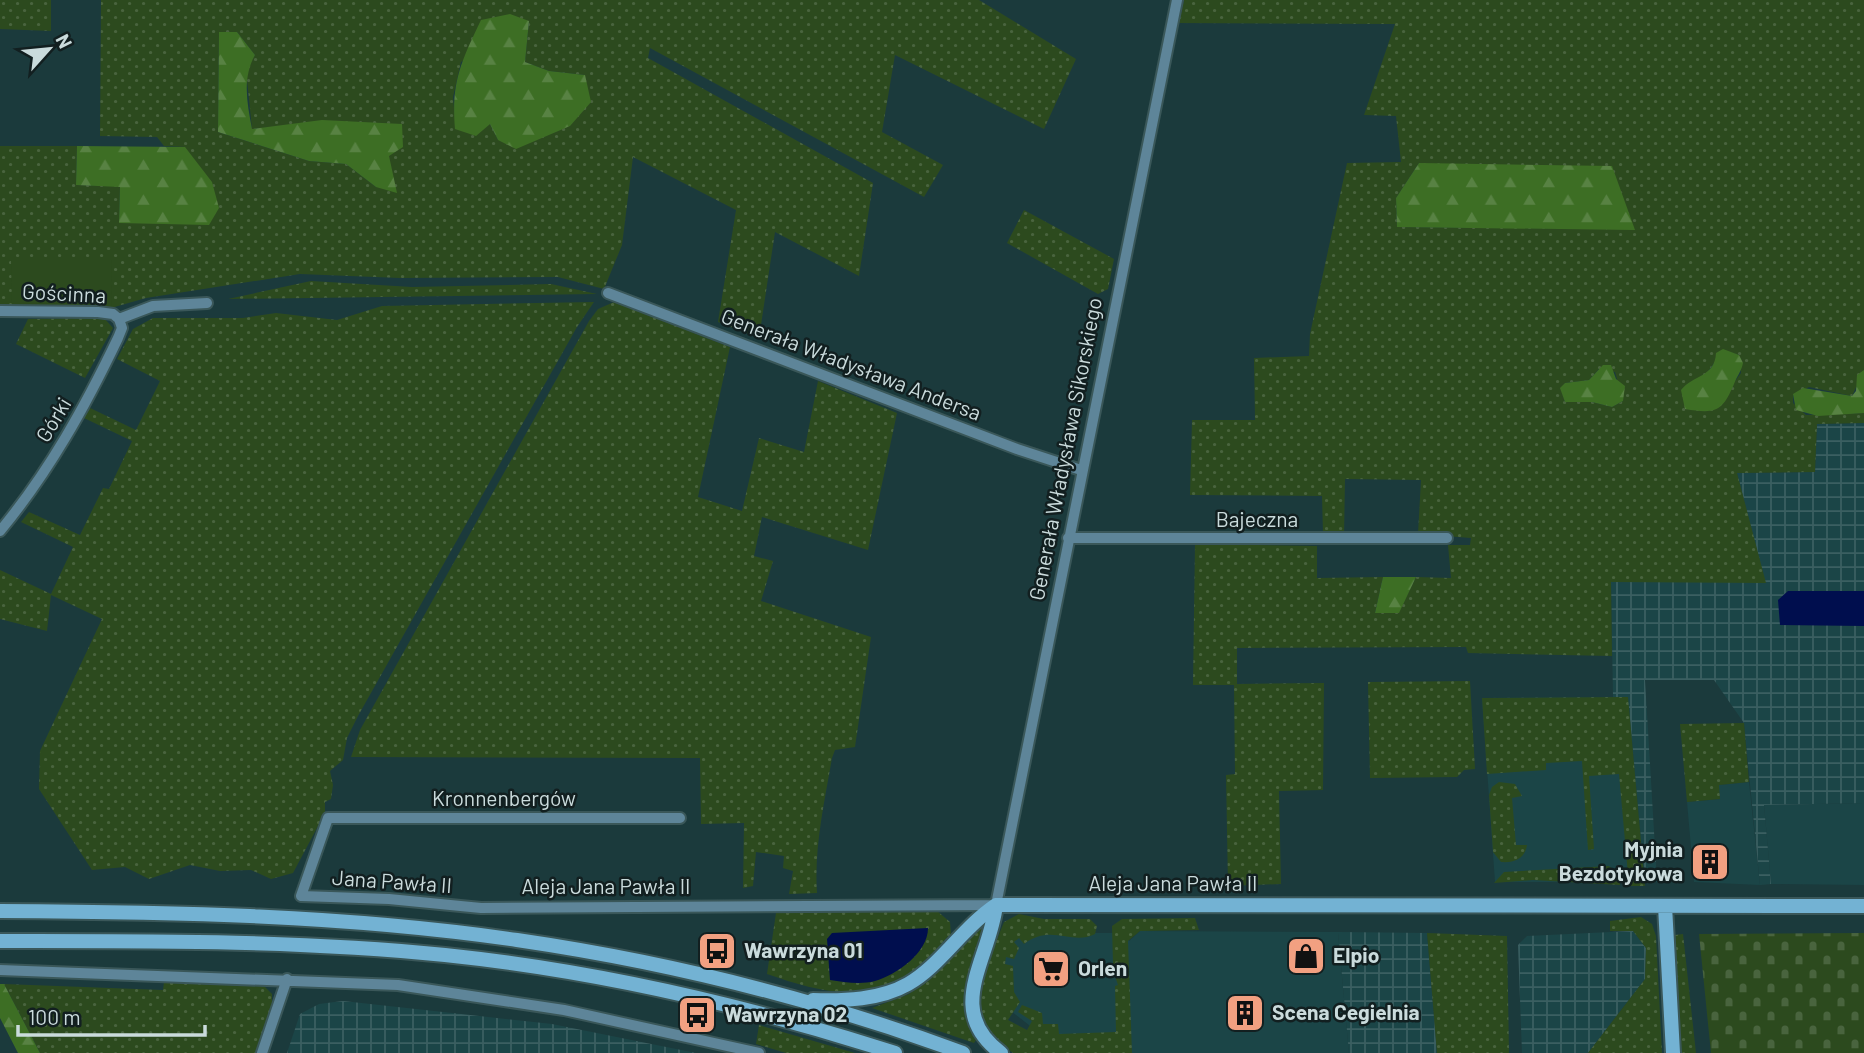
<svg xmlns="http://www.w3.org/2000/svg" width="1864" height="1053" font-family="Barlow,sans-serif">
<defs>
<pattern id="industrial-grid" width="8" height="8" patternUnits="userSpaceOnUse" patternTransform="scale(1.75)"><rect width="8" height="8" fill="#1b4547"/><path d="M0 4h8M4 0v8" fill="none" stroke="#3b5f61"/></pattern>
<pattern id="grass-dots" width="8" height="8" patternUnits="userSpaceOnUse" patternTransform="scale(1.75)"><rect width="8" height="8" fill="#2c4a1e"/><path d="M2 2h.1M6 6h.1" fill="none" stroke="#49643e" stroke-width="1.8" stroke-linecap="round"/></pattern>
<pattern id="forest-firs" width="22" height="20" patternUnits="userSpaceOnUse" patternTransform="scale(1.75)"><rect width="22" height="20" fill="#3d6e24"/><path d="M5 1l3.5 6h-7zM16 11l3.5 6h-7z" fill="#588243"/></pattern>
<pattern id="cemetery-stones" width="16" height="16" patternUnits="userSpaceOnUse" patternTransform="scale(1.75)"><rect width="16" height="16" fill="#2c4a1e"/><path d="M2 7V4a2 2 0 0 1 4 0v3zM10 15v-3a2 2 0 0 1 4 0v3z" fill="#49643e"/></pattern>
</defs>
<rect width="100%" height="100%" fill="#1b3a3c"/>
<path fill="#1b4547" d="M1628,697L1645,882H1495L1482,698Z
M1749,782L1760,885L1694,882L1687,802L1720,799L1718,785Z
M1864,803V885L1771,884L1764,805Z
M1140,931L1338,932L1349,1053H1065L998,1001L997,982L1011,933H1128L1129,941Z"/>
<path fill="url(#industrial-grid)" d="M1864,423V803L1764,805L1771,884L1760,885L1744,723L1714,680H1645L1657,882H1645L1628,697H1613L1611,582H1765L1737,473L1815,472L1817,424Z
M1633,931L1646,948L1645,979L1588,1053H1522L1518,945L1527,936Z
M1338,932L1427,933L1437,1053H1349Z
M343,1001L552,1024L696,1053H287L300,1014L319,1004Z"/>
<path fill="url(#grass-dots)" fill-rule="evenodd" d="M0,0H51V31L0,29Z
M101,0H979L1076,59L1044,129L895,55L882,132L943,165L924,197L650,48L648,58L873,183L859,276L775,232L759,338L718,322L736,210L633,157L622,245L604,289L558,277L400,278L300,274L146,298L111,308V259H12V306H0V146H77L76,185L120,186L119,223L185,147L164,146L157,137L100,136ZM529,21L525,62L549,71L585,75L498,140L490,124L456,129L453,97L461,62ZM219,32H237L255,55L246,70L252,129L275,127L389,155L376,187L346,164L309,161L218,132Z
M1184,0H1864V370L1852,396L1809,387L1793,395V403L1806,415L1864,413V423L1817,424L1815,472L1737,473L1766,583L1611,582L1612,656L1468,653L1466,647L1237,648V684L1324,683L1323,790L1279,791L1281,884L1228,886L1226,775L1235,774L1234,685H1193L1195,544L1317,546V578L1383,577L1375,613H1398L1416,577L1451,578L1448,545H1470L1471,538L1418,534L1421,480L1345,479L1344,537L1323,534L1322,496L1190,495L1192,420H1255L1254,358L1309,356L1310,334L1347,163L1401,162L1396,116L1364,115L1395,24L1179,23ZM1419,163L1635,229L1397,227L1396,198ZM1723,350L1739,355L1741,373L1735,381L1681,390L1707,373ZM1599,369L1615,372L1623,401L1612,407L1592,402H1565L1561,389L1565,383L1589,380Z
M1024,210L1114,259L1108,289L1098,294L1007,243Z
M311,281L412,287L551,284L597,294L228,299Z
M594,302L577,327L358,716L347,738L343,760L330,771L333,785L331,799L325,802V813L293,873L271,879L251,870L220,871L190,865L149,879L125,867L92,870L39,789L40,751L102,619L51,595L47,631L0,619V570L51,594L73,547L21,522L29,512L80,535L103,488L109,489L132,441L84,418L90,408L136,430L160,381L117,359L133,329L153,318H243L276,313L337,320L382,306Z
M614,302L730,347L698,497L742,511L759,438L804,452L818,381L897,413L868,550L762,517L754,556L773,561L761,601L871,637L855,747L835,750L832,758C824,804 814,848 817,893L789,894L793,871L783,868L784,856L756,852L753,886L743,888L744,823L701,824L700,758L351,757L360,730L589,321L598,309Z
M104,318L113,328L85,378L16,344L28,319Z
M1470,681L1475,769L1464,770L1457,777L1370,778L1368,682Z
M1628,697L1645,886H1629L1619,774L1589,776L1594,849L1588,850L1582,761L1546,763V770L1487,774L1482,698Z
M1744,723L1749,782L1719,785L1720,799L1687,802L1680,724Z
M1499,782L1515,784L1522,796L1512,798L1516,845H1527C1525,859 1514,863 1501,862L1493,852L1489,795L1492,787Z
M1609,866L1620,876V885L1533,880L1494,883L1504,872Z
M936,910L950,922L951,934C937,948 924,965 908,976C867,1006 810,989 767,974L776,913Z
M1019,914L1044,919H1090L1097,926L1095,934C1072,946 1051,923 1024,944L1019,938L1014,942L1019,948L1014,959L1006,957L1005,964L1013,966L1014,992L1020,1002L1008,1020L1027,1030L1032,1021L1018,1012L1022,1005L1042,1013L1043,1024H1058L1059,1034L1116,1032L1115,986L1118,985L1114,973L1118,972V964H1113L1112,926L1122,919L1195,918L1199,930L1140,931L1128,941L1132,1053H1013L989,1034L979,1013L978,986L1004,922Z
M1641,917L1652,924L1656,936L1662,1053H1588L1645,979L1646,948L1633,931H1610V921Z
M982,924L984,932C971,970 956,1001 976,1040L974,1043L872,1008L909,994Z
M1427,933L1507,936L1509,1053H1437Z
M1683,934L1696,1053H1680L1675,935Z
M164,982L264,986L272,994V1003L257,1053H40L4,984L163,990Z
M759,1025L855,1053H786L756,1044Z"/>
<path fill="url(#forest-firs)" d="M510,14L529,21L525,62L549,71L585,75L591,102L570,126L516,149L498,140L490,124L476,136L455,129C451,82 461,62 481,20Z
M219,32H237L255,55C242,78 247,103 252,129L322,120L402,124L403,147L389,156L397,193L376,187L346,164L309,161L218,132Z
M77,146L185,147L212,182L219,208L209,225L119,223L120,187L76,185Z
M1419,163L1612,166L1635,230L1397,227L1396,198Z
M1723,349L1739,355L1743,363C1741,372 1737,376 1734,384C1722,412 1716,414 1685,409L1681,390C1693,375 1715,377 1716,353Z
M1603,365H1611L1616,379L1625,386L1623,401L1612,407L1592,402H1565L1560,388L1565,383L1589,380Z
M1864,370V413L1818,416L1796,410L1793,394L1803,388L1852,396L1856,391L1857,375Z
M1383,577H1416L1399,613H1375Z
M0,984H4L40,1053H18L0,1018Z"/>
<path fill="url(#cemetery-stones)" d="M1864,933V1053H1711L1699,934Z"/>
<path fill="#2c4a1e" d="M11,259H112L111,308L12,306Z"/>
<path fill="#000e4e" d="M1788,591H1864V626L1780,625L1778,600Z
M928,928C928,953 896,975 875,981C860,985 844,982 830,980L827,939L832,933Z"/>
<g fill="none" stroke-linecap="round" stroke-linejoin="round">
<defs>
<path id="street" d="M608,293L1017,449L1081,470
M0,311L98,312L113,314L119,319L153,306L207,303
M0,531C49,472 85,407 118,338L122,328L119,319
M1068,538H1447
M680,818H328L301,896L389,899L481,908L996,905L1177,0
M0,970L398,985L564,1010L759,1053
M262,1053L287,979"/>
<path id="secondary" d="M996,905L1864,906
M996,905C990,959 943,1010 1001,1053
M1665,906L1673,1053
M0,911C173,912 346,915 517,940C668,962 820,1000 963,1053
M0,941C148,941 297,940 445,955C598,971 749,1006 895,1053
M813,1000C844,1001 880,1000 908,984C940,966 963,927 996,905"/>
</defs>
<use href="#street" stroke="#3a5759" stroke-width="14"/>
<use href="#secondary" stroke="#3a5759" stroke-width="18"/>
<use href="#street" stroke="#5e8599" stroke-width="10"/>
<use href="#secondary" stroke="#73b2d3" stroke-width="14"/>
</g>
<defs>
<symbol id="building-square" viewBox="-11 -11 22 22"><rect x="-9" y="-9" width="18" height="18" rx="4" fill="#f2a081" stroke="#121f20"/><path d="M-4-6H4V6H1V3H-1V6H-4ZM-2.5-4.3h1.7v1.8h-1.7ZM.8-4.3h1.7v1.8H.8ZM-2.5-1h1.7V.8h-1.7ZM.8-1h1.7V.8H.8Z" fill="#111"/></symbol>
<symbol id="bus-square" viewBox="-11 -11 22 22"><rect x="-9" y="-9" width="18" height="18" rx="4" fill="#f2a081" stroke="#121f20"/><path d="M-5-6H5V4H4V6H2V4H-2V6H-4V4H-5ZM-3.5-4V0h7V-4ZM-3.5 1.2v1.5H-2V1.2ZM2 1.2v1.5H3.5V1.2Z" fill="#111"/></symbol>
<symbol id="shop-square" viewBox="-11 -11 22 22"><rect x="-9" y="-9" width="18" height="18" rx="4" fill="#f2a081" stroke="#121f20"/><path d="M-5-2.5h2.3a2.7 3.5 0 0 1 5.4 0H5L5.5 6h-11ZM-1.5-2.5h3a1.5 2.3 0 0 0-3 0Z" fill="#111"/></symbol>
<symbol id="supermarket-square" viewBox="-11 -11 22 22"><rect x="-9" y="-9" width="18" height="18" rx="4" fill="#f2a081" stroke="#121f20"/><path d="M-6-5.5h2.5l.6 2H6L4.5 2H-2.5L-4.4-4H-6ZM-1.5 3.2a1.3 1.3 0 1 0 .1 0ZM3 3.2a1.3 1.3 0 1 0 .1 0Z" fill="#111"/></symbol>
</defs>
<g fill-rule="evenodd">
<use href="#building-square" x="1688" y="840" width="44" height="44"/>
<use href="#bus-square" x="695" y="929" width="44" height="44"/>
<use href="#shop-square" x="1284" y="934" width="44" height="44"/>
<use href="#supermarket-square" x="1029" y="947" width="44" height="44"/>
<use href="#building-square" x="1223" y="991" width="44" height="44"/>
<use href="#bus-square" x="675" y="993" width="44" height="44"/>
</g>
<g text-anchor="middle" stroke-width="5" stroke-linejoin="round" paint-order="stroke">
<g font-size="21" fill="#cadbdc" stroke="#121f20">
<text transform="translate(64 294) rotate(3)" y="7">Gościnna</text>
<text transform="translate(851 365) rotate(21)" y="7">Generała Władysława Andersa</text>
<text transform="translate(54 420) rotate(-59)" y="7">Górki</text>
<text transform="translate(1066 449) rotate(-79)" y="7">Generała Władysława Sikorskiego</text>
<text x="1257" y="527">Bajeczna</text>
<text x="504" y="806">Kronnenbergów</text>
<text transform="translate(392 882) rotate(4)" y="7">Jana Pawła II</text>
<text x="1173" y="891">Aleja Jana Pawła II</text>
<text x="606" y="894">Aleja Jana Pawła II</text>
</g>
<g font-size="21" font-weight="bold" fill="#cadbdc" stroke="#121f20" text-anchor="start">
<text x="1683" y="857" text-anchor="end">Myjnia<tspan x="1683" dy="24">Bezdotykowa</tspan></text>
<text x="744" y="958">Wawrzyna 01</text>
<text x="1333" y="963">Elpio</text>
<text x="1078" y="976">Orlen</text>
<text x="1272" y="1020">Scena Cegielnia</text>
<text x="724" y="1022">Wawrzyna 02</text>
</g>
</g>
<g transform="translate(49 49) rotate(63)" stroke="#121f20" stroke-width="5" paint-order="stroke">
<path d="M0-5L12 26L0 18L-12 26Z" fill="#cadbdc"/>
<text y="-10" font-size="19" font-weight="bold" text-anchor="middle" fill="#cadbdc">N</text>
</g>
<path d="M18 1025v10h187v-10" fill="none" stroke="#cadbdc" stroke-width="3.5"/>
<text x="28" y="1025" font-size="21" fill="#cadbdc" stroke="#121f20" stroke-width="5" paint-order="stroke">100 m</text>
</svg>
